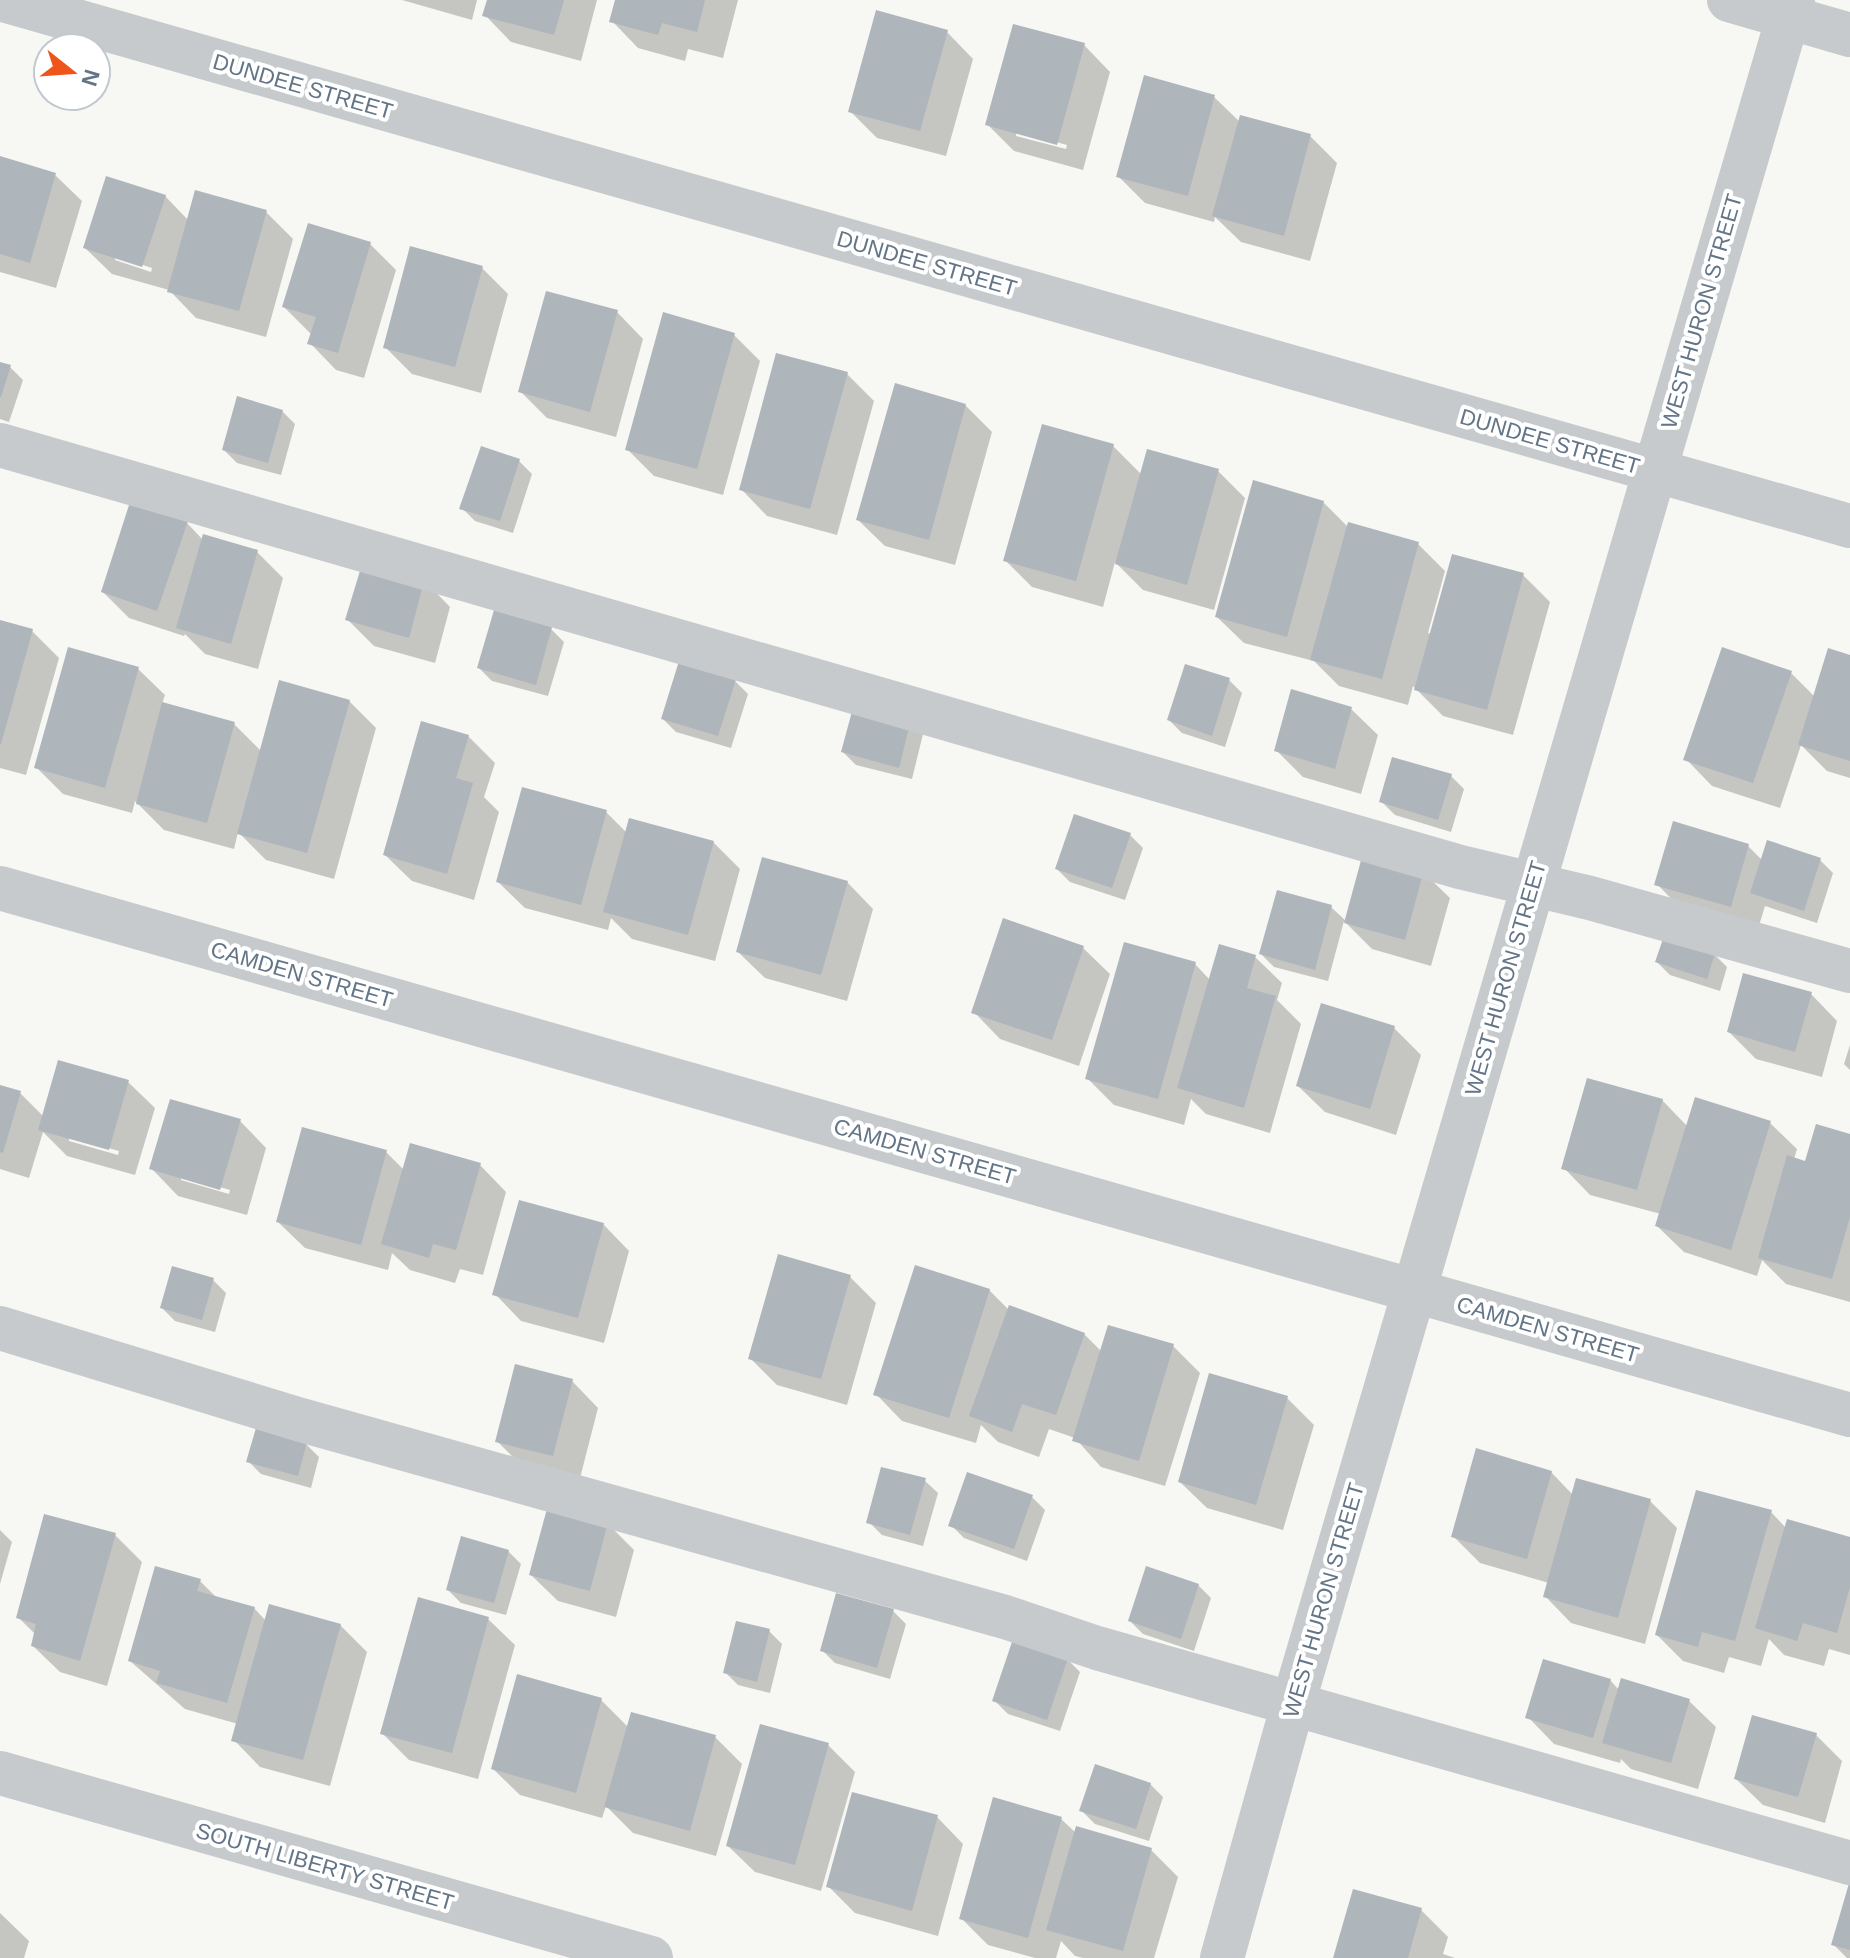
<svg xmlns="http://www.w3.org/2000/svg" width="1850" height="1958" font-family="Arial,sans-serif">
<rect width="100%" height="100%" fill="#f7f7f3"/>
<path fill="#0003" fill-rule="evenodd" d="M402,0H477L472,20Z
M489,0H597L581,61L511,42L485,15Z
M617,0H738L723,58L688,49L685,61L638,48L612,21Z
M947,32L973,59L946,156L877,138L850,111Z
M1084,45L1110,72L1083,170L1014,151L987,124ZM1016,131L1067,145L1066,149L1016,136Z
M1214,97L1240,122L1241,117L1310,136L1337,163L1310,261L1241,242L1215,217L1214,222L1145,203L1118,176Z
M0,158L55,175L82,201L56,288L0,272Z
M165,196L189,221L266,212L293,239L266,337L196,318L169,290L112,274L85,248ZM115,256L152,268L151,272L115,260Z
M370,244L396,270L364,378L336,370L310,343L312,335L284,307Z
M482,268L508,294L481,393L412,374L385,347Z
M617,312L643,339L616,437L547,418L520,391Z
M734,335L760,361L723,495L654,476L627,449Z
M0,364L10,367L23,380L9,422L0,419Z
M847,374L874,401L837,535L767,516L741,489Z
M965,405L992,432L955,565L885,546L858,520Z
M282,411L295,424L281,475L237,463L224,450Z
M1113,446L1142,475L1148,452L1218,471L1245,498L1214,610L1143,590L1115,562L1103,607L1032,587L1006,561Z
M519,461L532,474L513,533L475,521L462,508Z
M1323,502L1348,527L1418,544L1445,571L1428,633L1432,634L1523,575L1550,602L1513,735L1443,716L1413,686L1408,705L1339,686L1314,661L1244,643L1217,617Z
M187,523L203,540L257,552L283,578L258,669L205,654L185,634L184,636L129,618L103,592Z
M424,580L450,607L435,663L374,646L348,620Z
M0,622L32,631L59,658L26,775L0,768Z
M551,629L564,642L548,696L492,681L479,668Z
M1850,657V778L1827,771L1801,745L1780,808L1712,786L1686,759L1790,672L1815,697Z
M138,669L165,695L162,704L234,724L262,752L349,701L376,728L334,879L266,860L238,832L234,849L164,830L135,801L132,813L63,794L37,768Z
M1229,680L1242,693L1225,747L1182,733L1169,720Z
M735,681L748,694L731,748L676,732L663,719Z
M855,707L923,734L912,779L856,765L843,752Z
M1351,709L1378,735L1361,794L1303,777L1276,750Z
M468,736L495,763L484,797L499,812L474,900L412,881L385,855Z
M1451,776L1464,789L1451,832L1395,815L1382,802Z
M606,812L627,833L713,842L740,869L715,961L632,939L611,918L608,930L525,908L498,882Z
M1130,835L1143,848L1125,900L1070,882L1057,869Z
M1768,842L1820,860L1833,873L1817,923L1765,906L1757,932L1683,911L1657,884L1748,846L1762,860Z
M1423,872L1450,898L1431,966L1372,949L1344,921L1328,981L1274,967L1261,954L1331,907L1346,921Z
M847,882L873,909L847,1001L765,978L738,952Z
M1083,948L1110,974L1079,1066L1000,1039L974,1012Z
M1714,954L1727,967L1720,991L1670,975L1657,962Z
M1255,957L1282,983L1277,1000L1301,1024L1270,1133L1206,1114L1191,1099L1184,1125L1114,1105L1087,1078L1195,964L1210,980Z
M1811,994L1837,1021L1822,1077L1756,1059L1729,1032Z
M1394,1028L1421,1055L1396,1135L1325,1112L1298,1086Z
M1850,1045V1070L1844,1064Z
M128,1082L155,1108L135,1175L67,1156L43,1132L29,1178L0,1169V1087L20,1093L44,1117ZM69,1137L119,1151L118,1155L69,1141Z
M1662,1100L1688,1127L1770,1123L1797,1149L1794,1159L1806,1163L1850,1136V1302L1786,1284L1762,1260L1757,1276L1684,1252L1657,1226L1661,1214L1590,1195L1564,1168Z
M240,1121L266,1148L247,1215L178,1196L152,1169ZM181,1176L230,1190L229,1194L181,1180Z
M386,1152L404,1170L480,1165L506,1192L483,1275L460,1269L455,1283L410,1270L392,1253L388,1270L305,1248L278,1222Z
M603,1224L629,1251L604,1343L521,1321L495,1294Z
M850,1277L876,1303L847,1405L777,1385L750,1358Z
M213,1280L226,1293L215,1332L175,1321L162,1308Z
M989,1290L1009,1310L1084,1334L1101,1351L1173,1346L1200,1373L1165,1486L1101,1467L1075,1438L1049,1429L1039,1457L998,1442L981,1425L976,1443L902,1421L876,1394Z
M572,1381L598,1408L579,1482L524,1468L497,1441Z
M1287,1398L1314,1425L1283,1530L1207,1508L1180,1482Z
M306,1444L319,1457L311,1488L261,1474L248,1461Z
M1551,1472L1573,1495L1650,1501L1677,1528L1645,1644L1571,1623L1545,1596L1549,1583L1480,1563L1453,1536Z
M924,1480L938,1493L923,1546L882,1535L869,1522Z
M1032,1497L1045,1510L1027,1561L964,1538L951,1525Z
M1771,1512L1786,1528L1850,1539V1655L1829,1649L1824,1666L1784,1655L1769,1639L1761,1666L1729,1657L1724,1673L1683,1661L1657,1635Z
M607,1523L634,1550L616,1617L558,1601L531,1575Z
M0,1530L12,1542L0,1584Z
M115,1535L142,1562L107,1686L60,1672L33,1646L36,1635L18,1617Z
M508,1551L521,1564L506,1615L461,1603L448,1590Z
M200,1581L217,1598L254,1608L266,1621L340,1625L367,1652L330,1786L260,1767L234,1740L238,1724L185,1709L130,1661Z
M1198,1585L1211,1598L1194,1651L1143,1634L1130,1621Z
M893,1611L906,1624L890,1679L835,1663L822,1650Z
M488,1619L515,1645L478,1779L409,1760L382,1733Z
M769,1631L782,1644L770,1693L738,1685L725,1672Z
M1067,1659L1080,1672L1060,1731L1008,1714L995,1701Z
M1610,1680L1619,1690L1689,1701L1716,1727L1698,1789L1631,1769L1621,1759L1620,1763L1554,1744L1528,1717Z
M601,1700L628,1727L715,1737L742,1764L716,1856L633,1833L606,1806L602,1818L520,1795L493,1769Z
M1816,1735L1842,1761L1825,1823L1763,1805L1736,1779Z
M828,1745L855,1772L821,1891L755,1872L728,1846Z
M1150,1784L1163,1797L1149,1841L1095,1824L1082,1811Z
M937,1817L963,1844L938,1936L855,1913L829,1887Z
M1061,1819L1076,1833L1151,1850L1178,1877L1154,1958H1083L1075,1956L1061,1941L1056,1958H1035L988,1945L961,1918Z
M1850,1884V1958H1847L1833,1944Z
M1354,1891L1421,1910L1448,1937L1443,1954L1455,1958H1335Z
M0,1913L29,1941L24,1958H0Z"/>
<path fill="#aeb5bb" d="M487,0H564L554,35L482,16Z
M615,0H705L697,32L662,23L658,35L609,22Z
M876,10L948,30L920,131L848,112Z
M1013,24L1085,43L1057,145L985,125Z
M1144,75L1215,95L1188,196L1116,177Z
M1240,115L1311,134L1284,236L1212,216Z
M0,156L56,173L30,263L0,254Z
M106,176L166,195L142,267L83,248Z
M195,190L267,210L239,311L167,292Z
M308,223L371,242L338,353L307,344L316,317L282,307Z
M410,246L483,266L455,367L383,348Z
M546,291L618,310L590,412L518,392Z
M663,312L735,333L697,469L625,450Z
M776,353L848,372L810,509L739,490Z
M0,362L11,365L1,397H0Z
M895,383L966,404L929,540L856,520Z
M237,396L283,410L268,463L222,450Z
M1042,424L1114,444L1076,581L1003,561Z
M481,446L520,459L500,521L459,509Z
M1147,449L1219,469L1187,585L1115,564Z
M1253,480L1324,501L1287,637L1215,617Z
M130,502L188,521L157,611L101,592Z
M1348,522L1419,542L1382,679L1310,660Z
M203,534L258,550L231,644L176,628Z
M1452,554L1524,573L1487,710L1414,690Z
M363,561L425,578L409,638L345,620Z
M494,610L552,627L536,685L477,668Z
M0,620L33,629L1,744H0Z
M68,647L139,667L105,788L34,768Z
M1722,647L1792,671L1753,783L1683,760Z
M1828,648L1850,655V761L1798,745Z
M679,661L736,679L718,736L661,719Z
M1185,664L1230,678L1212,736L1167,720Z
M279,680L350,700L307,853L237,834Z
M1291,689L1352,707L1335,769L1274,751Z
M162,702L235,722L207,823L136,804Z
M854,704L911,719L899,768L841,752Z
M421,721L469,735L456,778L473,783L447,874L383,855Z
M1392,757L1452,774L1438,820L1379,802Z
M522,787L607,810L581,905L496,882Z
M1074,814L1131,833L1112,888L1055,869Z
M629,818L714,841L688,935L603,912Z
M1673,821L1749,844L1731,907L1654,885Z
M1767,840L1821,858L1804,911L1750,893Z
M1363,853L1424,870L1405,940L1344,923Z
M762,857L848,881L821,975L736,952Z
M1277,890L1332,905L1315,970L1259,954Z
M1003,918L1084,946L1052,1040L971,1013Z
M1664,936L1715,953L1707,979L1655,962Z
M1124,942L1196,962L1158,1099L1085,1079Z
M1219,944L1256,955L1247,988L1276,996L1244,1108L1177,1088Z
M1743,973L1812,992L1795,1052L1727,1032Z
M1321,1003L1395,1026L1370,1109L1296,1086Z
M58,1060L129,1080L109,1150L38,1130Z
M1587,1078L1663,1099L1637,1190L1561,1169Z
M0,1085L21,1091L3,1153L0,1152Z
M1695,1097L1771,1121L1731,1250L1655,1226Z
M170,1099L241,1119L220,1190L149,1169Z
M1816,1124L1850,1134V1217L1832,1279L1758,1258L1787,1155L1805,1161Z
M302,1127L387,1150L361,1245L276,1222Z
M410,1143L481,1163L456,1250L433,1244L429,1258L381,1244Z
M519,1200L604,1223L578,1318L492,1295Z
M778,1254L851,1275L821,1379L748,1359Z
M915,1265L990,1289L949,1418L873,1395Z
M172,1266L214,1278L202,1320L160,1308Z
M1009,1305L1085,1333L1056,1415L1022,1404L1012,1432L969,1416Z
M1108,1325L1174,1344L1139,1461L1072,1441Z
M515,1364L573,1379L553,1456L495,1442Z
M1209,1373L1288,1396L1256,1505L1178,1482Z
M256,1428L307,1442L298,1476L246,1462Z
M1476,1448L1552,1471L1527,1559L1451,1537Z
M881,1467L926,1478L910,1535L866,1523Z
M967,1472L1033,1495L1014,1549L948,1526Z
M1576,1478L1651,1499L1618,1618L1543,1597Z
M1696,1490L1772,1510L1735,1641L1702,1632L1698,1647L1655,1635Z
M548,1505L608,1522L590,1591L529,1575Z
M44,1514L116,1533L80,1661L31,1646L36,1624L16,1618Z
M1787,1519L1850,1537V1587L1837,1633L1803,1623L1797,1641L1755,1628Z
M461,1536L509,1550L494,1603L446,1590Z
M155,1566L201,1579L197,1591L255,1607L227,1703L156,1683L160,1671L128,1661Z
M1146,1566L1199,1584L1181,1639L1128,1621Z
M836,1593L894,1609L877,1668L820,1651Z
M418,1597L489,1617L452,1753L380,1734Z
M269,1604L341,1624L303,1760L231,1741Z
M736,1621L770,1629L757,1682L723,1673Z
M1013,1639L1068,1658L1047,1720L992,1701Z
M1543,1659L1611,1679L1593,1738L1525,1718Z
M517,1674L602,1698L576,1793L491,1769Z
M1621,1678L1690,1699L1671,1763L1602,1743Z
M631,1712L716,1735L690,1831L604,1807Z
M1752,1715L1817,1733L1798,1797L1734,1779Z
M760,1724L829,1743L795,1865L726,1846Z
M1095,1764L1151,1783L1136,1829L1079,1811Z
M852,1792L938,1815L912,1911L826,1887Z
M993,1797L1062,1817L1028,1938L959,1919Z
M1076,1826L1152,1848L1123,1951L1046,1930Z
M1850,1880V1950L1831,1945Z
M1353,1889L1422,1908L1408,1958H1333Z"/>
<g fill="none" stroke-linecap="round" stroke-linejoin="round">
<path stroke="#c6cacd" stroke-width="44" d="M3,0L1850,526
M1729,0L1850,35
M0,445L1460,867L1590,898L1850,971
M0,888L1850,1415
M0,1328L301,1420L1005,1617L1097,1648L1850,1863
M0,1773L651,1958
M1222,1958L1293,1704L1793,0"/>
</g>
<g text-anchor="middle" stroke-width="8" stroke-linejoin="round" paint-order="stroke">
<g font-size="22" fill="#637586" stroke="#fff">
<text transform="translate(303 86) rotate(16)" y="8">DUNDEE STREET</text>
<text transform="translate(927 263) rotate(16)" y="8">DUNDEE STREET</text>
<text transform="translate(1701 311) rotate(-74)" y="8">WEST HURON STREET</text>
<text transform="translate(1550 441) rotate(16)" y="8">DUNDEE STREET</text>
<text transform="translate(302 974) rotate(16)" y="8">CAMDEN STREET</text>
<text transform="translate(1505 978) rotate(-74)" y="8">WEST HURON STREET</text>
<text transform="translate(925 1151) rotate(16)" y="8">CAMDEN STREET</text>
<text transform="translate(1548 1329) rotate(16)" y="8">CAMDEN STREET</text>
<text transform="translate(1323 1600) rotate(-74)" y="8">WEST HURON STREET</text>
<text transform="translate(325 1866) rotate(16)" y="8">SOUTH LIBERTY STREET</text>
</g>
</g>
<g transform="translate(72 72) rotate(107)"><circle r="38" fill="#ffffff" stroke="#c1c8cf" stroke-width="2"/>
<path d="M0-6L14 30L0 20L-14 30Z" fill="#ef541a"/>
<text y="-12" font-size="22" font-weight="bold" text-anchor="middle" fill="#637586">N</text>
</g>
</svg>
